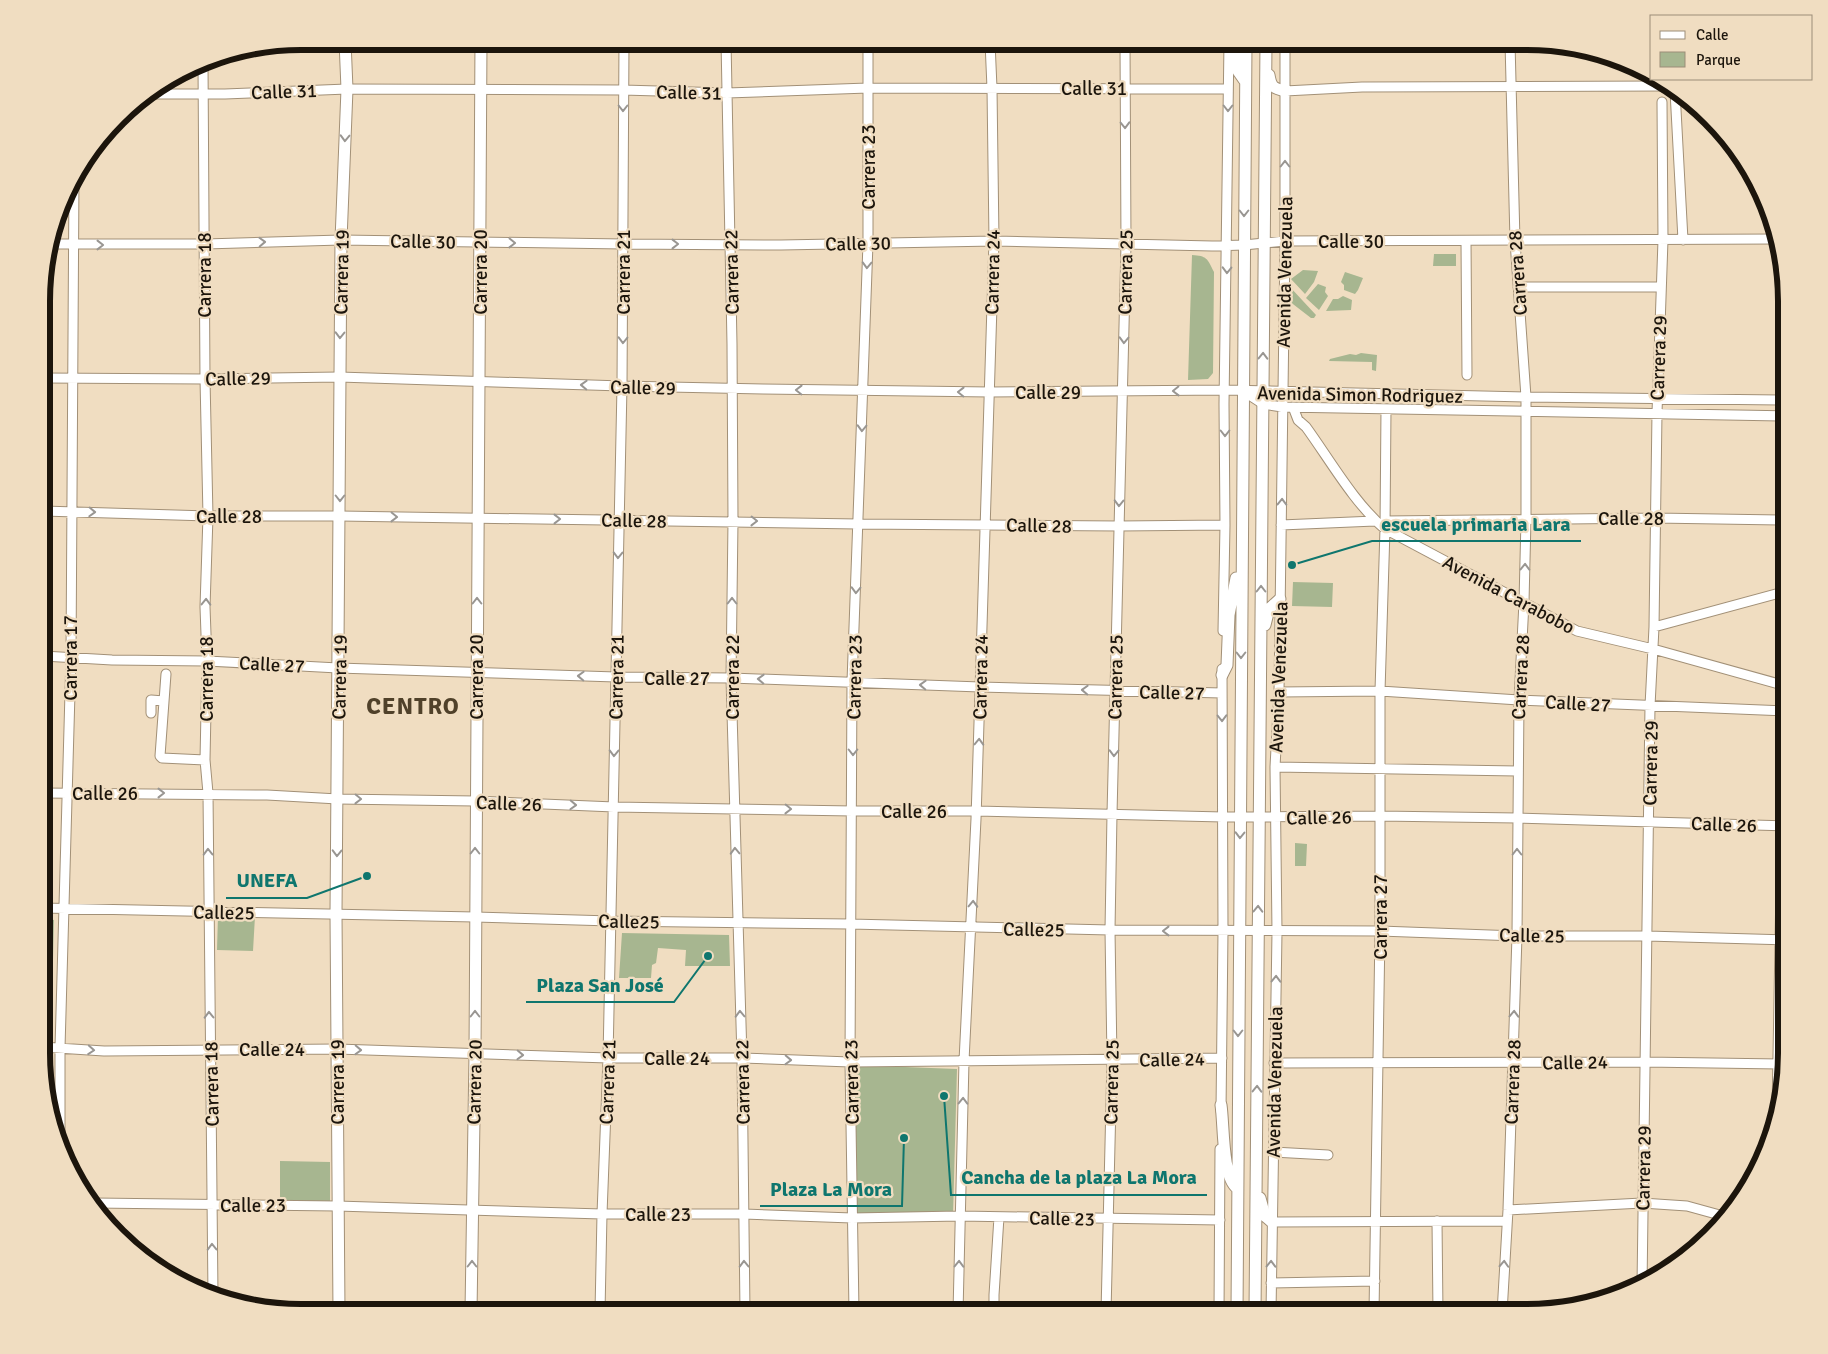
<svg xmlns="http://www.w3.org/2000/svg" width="1828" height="1354" font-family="Signika,sans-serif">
<rect width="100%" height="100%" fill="#f0ddc1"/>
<path fill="#a7b690" d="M1434,254H1456V266H1433Z
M1192,255C1207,256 1207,258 1214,272L1213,373L1208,379L1188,380Z
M1303,270L1318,271L1314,282L1305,294L1291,279Z
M1345,272L1363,278L1358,290L1355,294L1344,290V285L1341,282Z
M1318,284L1326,287L1325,292L1328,296L1319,310L1306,298Z
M1290,287L1316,315L1314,318H1311L1289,301Z
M1343,296L1352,300L1351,310L1326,311L1333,299H1338Z
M1361,353L1377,355L1376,371L1372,370V362L1329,361L1330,359L1350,354L1356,355Z
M1293,582L1333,583L1332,607L1292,606Z
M42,798H53L52,900H42Z
M1295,843L1307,844L1306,866H1295Z
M218,915L255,916L253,951L217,950Z
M42,918L54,920L51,1040H42Z
M622,933L729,935L730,966H685L686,950L658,948L656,963L652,965L651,978H619Z
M853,1065L957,1069L953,1216H853Z
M280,1161L330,1162V1204L280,1203Z"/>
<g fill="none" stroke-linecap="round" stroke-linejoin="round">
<defs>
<path id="street" d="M726,41L732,344L733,521L731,678L742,1058L745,1312
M203,63L205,379L208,516L205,607L207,661L205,760L208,793L213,1296
M1285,91L1362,87L1667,86
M1675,91L1683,240
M150,94H225L347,89L623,90L727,93L868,88L1228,89
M1466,241L1467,375
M51,244H205L341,240L624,244L781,245L994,241L1212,246L1244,245L1285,241L1779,239
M1518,287H1660
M43,378L205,379L339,377L622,386L763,389L990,392L1225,390L1526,397L1787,400
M1243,391L1263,404L1282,407L1787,416
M1293,407L1298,420L1306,427C1330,460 1354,503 1385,529L1577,631L1653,649L1786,686
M43,511L208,516H340L858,524L1119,526L1225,525
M1385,521L1655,518L1787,520
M1281,525L1375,521
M1654,627L1787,591
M1223,631L1225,525L1224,404L1229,42
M43,656L112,660L207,661L338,668L616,677L731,678L980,687L1222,693
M166,674L160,756L162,758L205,760
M1279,692L1380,691L1519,700L1786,711
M151,713V700L164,701
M1275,767L1517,771
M42,793L267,795L338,799L475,801L614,807L853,811H977L1223,817L1379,816L1517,818L1786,826
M42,908L475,917L611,921L850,924L1110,930L1380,931L1517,936H1647L1786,940
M42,1047L104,1051L337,1049L608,1058H742L850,1062L1222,1058
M1274,1063L1645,1062L1786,1064
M1221,1111L1223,931L1222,669
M1777,1112L1787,548
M60,1139V1048L71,657L74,176
M1273,1152L1328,1155
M95,1203L337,1206L602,1214H744L852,1218L960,1216L1220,1220
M1508,1210L1642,1203L1687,1206L1727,1217
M1437,1221L1438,1313
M1272,1222L1506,1221
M1271,1283L1375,1281
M1642,1286L1650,706L1654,627L1657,413L1663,240L1662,102
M600,1312L602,1214L608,1058L622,386L624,41
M854,1312L850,1062L852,682L868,243V41
M958,1313L964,1061L976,819L994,241L992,88L990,42
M994,1313V1295L999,1217
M1106,1313L1112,1060L1110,930L1112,814L1126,245L1125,42
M1219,1313L1220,1149
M1271,1313L1277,932L1275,767L1279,692L1285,242V42
M1374,1313L1380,931V691L1385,529L1386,409
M1502,1313L1508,1210L1517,936L1519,700L1524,602L1526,519V397L1515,241L1510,42"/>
<path id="secondary" d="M1234,42L1238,71L1245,81
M1269,75C1271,87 1273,88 1285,91
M1265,625L1269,609L1280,599
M1222,675L1227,665L1229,615L1236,578
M1221,1105C1224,1125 1222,1177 1237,1188
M1260,1198L1265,1216L1272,1222
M339,1312L336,914L341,240L347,89L345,41
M471,1312L475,1054L481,41
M1237,1313L1246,42
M1255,1313L1266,42"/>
</defs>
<use href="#street" stroke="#a29077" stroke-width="11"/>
<use href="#secondary" stroke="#a29077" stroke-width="13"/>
<use href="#street" stroke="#fff" stroke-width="9"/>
<use href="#secondary" stroke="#fff" stroke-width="11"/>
</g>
<defs><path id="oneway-chevron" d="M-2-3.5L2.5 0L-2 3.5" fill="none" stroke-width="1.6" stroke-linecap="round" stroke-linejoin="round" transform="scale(1.25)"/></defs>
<g stroke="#999692">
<use href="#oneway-chevron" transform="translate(623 108) rotate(90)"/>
<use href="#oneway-chevron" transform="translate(1228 108) rotate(90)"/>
<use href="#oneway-chevron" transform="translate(1125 125) rotate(89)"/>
<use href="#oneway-chevron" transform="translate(345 138) rotate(92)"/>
<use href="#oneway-chevron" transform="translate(1285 164) rotate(-90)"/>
<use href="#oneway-chevron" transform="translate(1244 213) rotate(90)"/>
<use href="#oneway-chevron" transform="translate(262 242) rotate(-2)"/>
<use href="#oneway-chevron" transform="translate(512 243) rotate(1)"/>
<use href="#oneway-chevron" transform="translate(675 244)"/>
<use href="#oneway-chevron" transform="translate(100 245)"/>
<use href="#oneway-chevron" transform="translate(867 265) rotate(92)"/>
<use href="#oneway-chevron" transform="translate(1227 270) rotate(91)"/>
<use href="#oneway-chevron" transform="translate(340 335) rotate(91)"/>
<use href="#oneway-chevron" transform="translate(623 340) rotate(91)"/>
<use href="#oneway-chevron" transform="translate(1124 340) rotate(92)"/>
<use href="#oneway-chevron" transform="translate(1263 356) rotate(-89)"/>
<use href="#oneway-chevron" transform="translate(584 385) rotate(-178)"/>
<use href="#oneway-chevron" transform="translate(799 390) rotate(-179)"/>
<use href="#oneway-chevron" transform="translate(1176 391) rotate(179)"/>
<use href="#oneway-chevron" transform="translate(961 392) rotate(-179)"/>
<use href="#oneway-chevron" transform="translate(862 428) rotate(92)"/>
<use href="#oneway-chevron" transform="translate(1225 433) rotate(90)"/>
<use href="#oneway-chevron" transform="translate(340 498) rotate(90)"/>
<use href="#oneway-chevron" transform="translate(1282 502) rotate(-89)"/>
<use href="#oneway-chevron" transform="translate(1119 503) rotate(91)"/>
<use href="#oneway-chevron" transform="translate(92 512) rotate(2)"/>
<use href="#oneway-chevron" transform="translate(394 517) rotate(1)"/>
<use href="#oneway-chevron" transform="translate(557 519)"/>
<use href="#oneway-chevron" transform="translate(754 521) rotate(1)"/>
<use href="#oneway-chevron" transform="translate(618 555) rotate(91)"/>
<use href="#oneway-chevron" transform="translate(1525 567) rotate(-89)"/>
<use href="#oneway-chevron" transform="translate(1261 589) rotate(-90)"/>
<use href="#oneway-chevron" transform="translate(856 590) rotate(92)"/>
<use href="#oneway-chevron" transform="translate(477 601) rotate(-90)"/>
<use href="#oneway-chevron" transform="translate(732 601) rotate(-90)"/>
<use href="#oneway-chevron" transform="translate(206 602) rotate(-89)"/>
<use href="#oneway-chevron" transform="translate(1241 655) rotate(90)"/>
<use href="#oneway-chevron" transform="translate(581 676) rotate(-178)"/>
<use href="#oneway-chevron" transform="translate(761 679) rotate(-178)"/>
<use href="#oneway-chevron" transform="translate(923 685) rotate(-178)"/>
<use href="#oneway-chevron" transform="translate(1085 690) rotate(-178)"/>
<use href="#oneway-chevron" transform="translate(1222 718) rotate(89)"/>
<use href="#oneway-chevron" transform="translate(979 742) rotate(-88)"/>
<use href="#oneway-chevron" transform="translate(853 752) rotate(90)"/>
<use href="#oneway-chevron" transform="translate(614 753) rotate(91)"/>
<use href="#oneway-chevron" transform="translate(1114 753) rotate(91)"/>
<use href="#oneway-chevron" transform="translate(161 793)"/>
<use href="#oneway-chevron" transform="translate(358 799) rotate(1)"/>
<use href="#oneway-chevron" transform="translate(573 805) rotate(2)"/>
<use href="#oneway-chevron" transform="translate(788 809) rotate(1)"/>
<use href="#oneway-chevron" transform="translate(1240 835) rotate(91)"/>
<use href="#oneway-chevron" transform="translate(475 851) rotate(-90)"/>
<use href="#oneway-chevron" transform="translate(735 851) rotate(-92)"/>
<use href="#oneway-chevron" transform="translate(208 852) rotate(-91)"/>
<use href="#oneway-chevron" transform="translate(1517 852) rotate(-90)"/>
<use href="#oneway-chevron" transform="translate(337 853) rotate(91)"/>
<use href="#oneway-chevron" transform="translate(973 904) rotate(-88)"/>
<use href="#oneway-chevron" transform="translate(1258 909) rotate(-89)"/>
<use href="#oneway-chevron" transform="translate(1166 931) rotate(-180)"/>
<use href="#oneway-chevron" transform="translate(1276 979) rotate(-89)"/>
<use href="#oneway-chevron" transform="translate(475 1014) rotate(-90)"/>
<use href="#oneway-chevron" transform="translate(740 1014) rotate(-92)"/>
<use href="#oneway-chevron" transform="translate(1514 1014) rotate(-88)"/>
<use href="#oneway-chevron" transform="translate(209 1015) rotate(-91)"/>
<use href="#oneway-chevron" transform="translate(1238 1033) rotate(90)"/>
<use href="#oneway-chevron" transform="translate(91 1050) rotate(4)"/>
<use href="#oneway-chevron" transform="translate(358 1050) rotate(2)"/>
<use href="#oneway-chevron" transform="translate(520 1055) rotate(2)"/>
<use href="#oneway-chevron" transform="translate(788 1060) rotate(2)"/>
<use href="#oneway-chevron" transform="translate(1257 1089) rotate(-89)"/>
<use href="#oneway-chevron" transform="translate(963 1101) rotate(-89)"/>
<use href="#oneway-chevron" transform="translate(212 1247) rotate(-91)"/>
<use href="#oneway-chevron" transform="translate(472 1264) rotate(-90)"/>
<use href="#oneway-chevron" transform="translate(744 1264) rotate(-91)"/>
<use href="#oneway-chevron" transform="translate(959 1264) rotate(-89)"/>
<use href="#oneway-chevron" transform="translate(1271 1264) rotate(-89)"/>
<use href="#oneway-chevron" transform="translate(1504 1264) rotate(-87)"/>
</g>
<g text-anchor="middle" stroke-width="4.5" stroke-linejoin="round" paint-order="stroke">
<g font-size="19" fill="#1c150c" stroke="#f0ddc1">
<text x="1094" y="95">Calle 31</text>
<text transform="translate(284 91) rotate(-2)" y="7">Calle 31</text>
<text transform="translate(689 92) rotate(1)" y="7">Calle 31</text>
<text transform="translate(868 167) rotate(-90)" y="7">Carrera 23</text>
<text transform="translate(423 241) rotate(1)" y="7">Calle 30</text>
<text x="1351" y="248">Calle 30</text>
<text transform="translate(858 243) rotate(-1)" y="7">Calle 30</text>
<text transform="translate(341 272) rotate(-89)" y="7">Carrera 19</text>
<text transform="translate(480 272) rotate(-90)" y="7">Carrera 20</text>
<text transform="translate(623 272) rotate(-90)" y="7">Carrera 21</text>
<text transform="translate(731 272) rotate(-91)" y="7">Carrera 22</text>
<text transform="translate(992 272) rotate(-89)" y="7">Carrera 24</text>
<text transform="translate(1125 272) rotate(-89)" y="7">Carrera 25</text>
<text transform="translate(1284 272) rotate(-89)" y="7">Avenida Venezuela</text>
<text transform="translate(1517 273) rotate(-94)" y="7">Carrera 28</text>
<text transform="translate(204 275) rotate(-90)" y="7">Carrera 18</text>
<text transform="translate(1658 358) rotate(-88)" y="7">Carrera 29</text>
<text transform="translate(238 378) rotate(-1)" y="7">Calle 29</text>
<text transform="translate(643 387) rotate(1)" y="7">Calle 29</text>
<text x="1048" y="399">Calle 29</text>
<text transform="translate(1360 394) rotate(1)" y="7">Avenida Simon Rodriguez</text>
<text x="229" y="523">Calle 28</text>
<text x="1631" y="525">Calle 28</text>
<text transform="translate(634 520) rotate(1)" y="7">Calle 28</text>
<text transform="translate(1039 525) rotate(1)" y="7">Calle 28</text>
<text transform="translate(1509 594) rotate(28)" y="7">Avenida Carabobo</text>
<text transform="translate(70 658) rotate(-90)" y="7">Carrera 17</text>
<text transform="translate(272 664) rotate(3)" y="7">Calle 27</text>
<text transform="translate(339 677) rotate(-89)" y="7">Carrera 19</text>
<text transform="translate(476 677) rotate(-90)" y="7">Carrera 20</text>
<text transform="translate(616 677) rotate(-89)" y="7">Carrera 21</text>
<text transform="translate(732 677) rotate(-90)" y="7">Carrera 22</text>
<text transform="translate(854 677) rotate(-89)" y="7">Carrera 23</text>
<text transform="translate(980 677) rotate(-89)" y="7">Carrera 24</text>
<text transform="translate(1115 677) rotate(-89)" y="7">Carrera 25</text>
<text transform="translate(1278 677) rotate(-88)" y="7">Avenida Venezuela</text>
<text transform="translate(1520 677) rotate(-87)" y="7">Carrera 28</text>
<text x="677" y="685">Calle 27</text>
<text transform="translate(206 679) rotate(-90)" y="7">Carrera 18</text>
<text transform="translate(1172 692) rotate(1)" y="7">Calle 27</text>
<text transform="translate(1578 703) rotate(3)" y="7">Calle 27</text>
<text transform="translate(1650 763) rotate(-89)" y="7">Carrera 29</text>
<text x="105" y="800">Calle 26</text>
<text transform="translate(509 803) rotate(2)" y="7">Calle 26</text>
<text x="914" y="818">Calle 26</text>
<text transform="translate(1319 817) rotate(-1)" y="7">Calle 26</text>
<text transform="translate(1724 824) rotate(2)" y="7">Calle 26</text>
<text transform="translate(224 912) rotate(1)" y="7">Calle25</text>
<text transform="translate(1380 917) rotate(-90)" y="7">Carrera 27</text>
<text transform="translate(629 921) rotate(1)" y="7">Calle25</text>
<text transform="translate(1034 929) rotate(1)" y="7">Calle25</text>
<text transform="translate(1532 935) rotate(1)" y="7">Calle 25</text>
<text x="272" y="1056">Calle 24</text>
<text x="677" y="1065">Calle 24</text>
<text transform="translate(1172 1059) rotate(-1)" y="7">Calle 24</text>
<text transform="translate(1575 1062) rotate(-1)" y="7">Calle 24</text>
<text transform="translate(337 1082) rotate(-90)" y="7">Carrera 19</text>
<text transform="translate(474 1082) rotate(-89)" y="7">Carrera 20</text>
<text transform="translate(607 1082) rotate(-88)" y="7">Carrera 21</text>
<text transform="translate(742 1082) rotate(-91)" y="7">Carrera 22</text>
<text transform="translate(851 1082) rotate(-91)" y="7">Carrera 23</text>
<text transform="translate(1111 1082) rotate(-89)" y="7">Carrera 25</text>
<text transform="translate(1274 1082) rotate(-89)" y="7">Avenida Venezuela</text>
<text transform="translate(1512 1082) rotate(-88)" y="7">Carrera 28</text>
<text transform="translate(211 1084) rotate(-91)" y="7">Carrera 18</text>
<text transform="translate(1643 1168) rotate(-89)" y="7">Carrera 29</text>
<text x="253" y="1212">Calle 23</text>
<text x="658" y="1221">Calle 23</text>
<text transform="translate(1062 1218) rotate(1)" y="7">Calle 23</text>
</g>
<g font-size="24" font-weight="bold" letter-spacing="1" fill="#50412a" stroke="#f0ddc1">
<text x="413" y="714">CENTRO</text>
</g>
</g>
<path d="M0 0H1828V1354H0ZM301 50H1527A251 251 0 0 1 1778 301V1053A251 251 0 0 1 1527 1304H301A251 251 0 0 1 50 1053V301A251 251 0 0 1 301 50Z" fill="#f0ddc1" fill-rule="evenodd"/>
<path fill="none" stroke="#1c150c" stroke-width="6" d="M301 50H1527A251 251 0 0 1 1778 301V1053A251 251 0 0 1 1527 1304H301A251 251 0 0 1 50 1053V301A251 251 0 0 1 301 50Z"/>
<path fill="none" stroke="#0f766e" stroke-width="2" d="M1292 565L1372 541H1581M367 876L307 898H226M708 956L674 1002H526M944 1096L951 1195H1207M904 1138L902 1206H760"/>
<g fill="#0f766e" stroke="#f0ddc1" stroke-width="2">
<circle cx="1292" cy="565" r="5"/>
<circle cx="367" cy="876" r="5"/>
<circle cx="708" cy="956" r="5"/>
<circle cx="944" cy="1096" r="5"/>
<circle cx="904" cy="1138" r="5"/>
</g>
<g font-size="20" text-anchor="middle" font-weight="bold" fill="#0f766e" stroke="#f0ddc1" stroke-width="4.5" stroke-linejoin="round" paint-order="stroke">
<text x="1476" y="531">escuela primaria Lara</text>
<text x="267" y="887">UNEFA</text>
<text x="600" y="992">Plaza San José</text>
<text x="1079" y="1184">Cancha de la plaza La Mora</text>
<text x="831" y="1196">Plaza La Mora</text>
</g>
<rect x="1650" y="15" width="162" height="65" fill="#f0ddc1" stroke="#9b8d79"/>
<rect x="1660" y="31" width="25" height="8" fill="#ffffff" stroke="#9b8d79"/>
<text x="1696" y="40" font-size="15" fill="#1c150c">Calle</text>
<rect x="1660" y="52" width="25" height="15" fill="#a7b690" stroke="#9b8d79"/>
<text x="1696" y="65" font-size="15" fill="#1c150c">Parque</text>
</svg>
